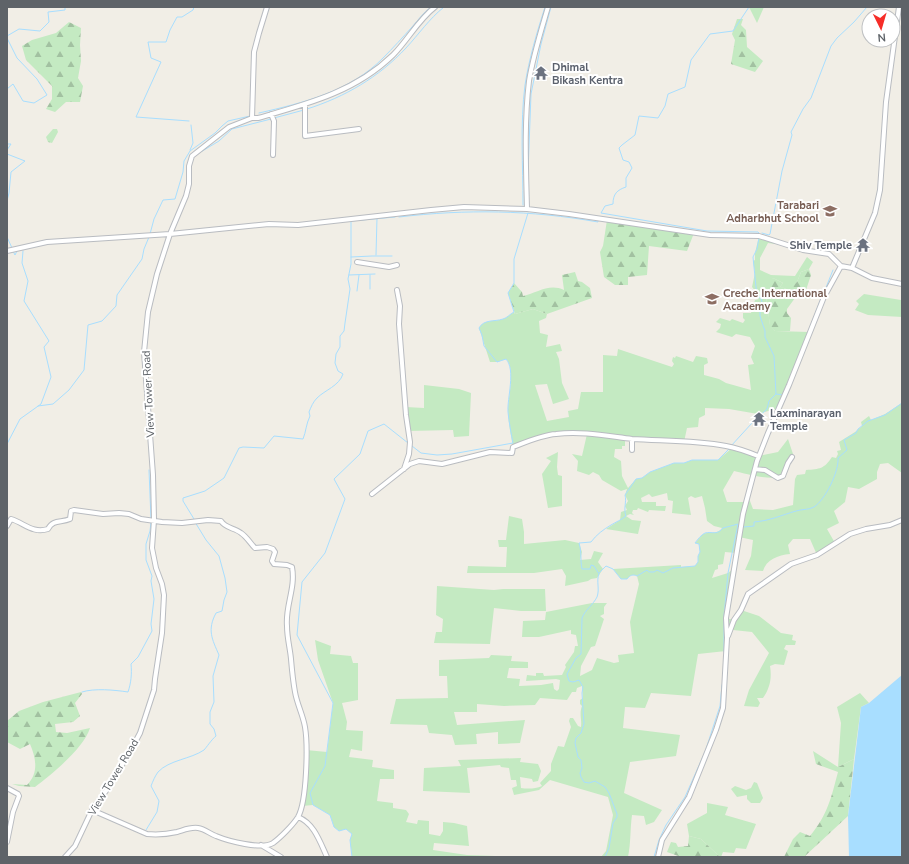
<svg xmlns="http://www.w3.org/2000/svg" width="909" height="864" font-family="'Nunito Sans',sans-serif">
<defs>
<pattern id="forest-firs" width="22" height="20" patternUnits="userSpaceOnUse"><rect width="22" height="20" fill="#c4eac2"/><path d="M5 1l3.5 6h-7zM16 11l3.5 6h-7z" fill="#a2c1a1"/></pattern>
</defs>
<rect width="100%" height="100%" fill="#f1eee6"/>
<path fill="#c4eac2" d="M759,236L791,246L768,243L760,258V270L771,275L795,276L807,257L813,262L809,269L801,272L797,282L789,289L780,287L783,283L773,278L766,296L770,325L775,331L809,332L779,408L758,414L729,409L705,408V415L699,418L698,427L687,428L684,442L625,438V446H622V449H615L614,457L621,461L622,476L628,488L636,479L642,478L650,472L674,463H684L692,460H718L732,448L758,456L778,452L788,439L794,457H792L783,476C770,481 747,474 734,471L723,490L727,502H745L747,493L753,509L773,510L793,505L795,479L797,475L805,474L806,470C820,469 824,469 832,457L836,458L838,454L837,451L841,450L839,442L855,432L862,426L861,422L869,416L871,420L885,414L902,403V473L888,463L880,464L877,472V479L859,489L848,487L845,502L834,511L839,523L827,529L835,543L817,555L810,539H793L788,545L790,554C778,555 766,560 763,571L745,570L751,556L753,540L739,537L736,553L725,552L723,564L718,565V569L715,570L712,578L728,573L733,569L726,618L734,620L741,610L759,616L781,633L793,635L792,640L796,641L795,645H786L784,649L788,651L784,665L775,664L770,666C772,678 770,688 763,698H757L760,703L758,707L744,706L749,690L769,653L752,632L733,630L727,642L726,651L698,654L691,696L651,693L645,708L625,707L623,728L680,735L676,756L630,762L624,793L662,810L654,822L646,825L644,816L632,815C630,829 631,843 628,857H601L606,851L613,815L608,797L550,780L539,790L514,795L512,788L517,786L516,780H511L509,768L501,767L500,765L467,768L470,793L423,791L424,768L461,766L458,760L521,758L520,762L538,764L541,771L538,781L533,782L532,779L520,777L521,788C528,789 535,789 542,786L540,783L551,771V764L558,746L564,747L571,727L569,721L570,718H573L578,726L581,727C582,719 579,714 582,706L580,704V700L583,698L582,686L577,688L576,692H572L567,700L540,698L535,705L504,706L477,704V712H454L457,725L525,720L520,743L498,744V732L476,734L477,744L455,745L452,735L429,733L427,725L390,724L396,699L448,698L447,676H439V660L489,658L491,655L512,656L511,661L528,662V668H509L507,678L520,679L519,686L541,685L553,683L554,689L557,691L559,689L560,680L556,679L526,681L527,675L536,676V673H543L544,676L562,675L566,667L565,665L574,652L575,646H578L576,635L571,634V630L539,637H522L523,621L545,620L546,612L592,603H607L604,607V614L600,616L604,619L595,646L591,647L581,666L580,676L592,670L597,658L614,663L619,662L618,655L634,653L630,622L639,584L637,576C633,574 630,575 627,579H621L613,569L681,565V567L695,566L698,562V556L700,552L699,544L695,543L703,534C710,531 717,535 722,528L714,526L707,521L705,508L702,496L695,498L691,496L688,498L691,515L672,513L673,501L668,500L667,493L652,497L649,494L641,498L642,502H656V506H666L665,511L649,510L648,512L638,508L637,510H633L632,513L634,515L630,514L626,516L632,520L641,521L638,534L606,529L620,520L621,512L627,510L625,506L628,501L625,495L627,489L621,491L602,480L599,475L593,472L589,475L577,471L578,461L572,454L582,456L587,434H559L513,447C511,435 508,422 508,410C508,397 516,369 506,359L497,362H490L479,328C484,319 494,322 503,319C507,318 510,314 514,312L515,314L533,309L547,314L546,318L539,321L540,333L548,335L546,347L560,344L562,351L556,352L559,359L562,383L569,399L553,404L547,384L535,385L547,421L569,417L568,411L578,409L581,392H603V355L617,356L618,349L672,367L674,364L672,361L673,357L675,358L676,356L693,362L696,356L707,358L708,363L704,365V375L719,379L726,383L751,390L748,365L754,364L751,357L755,346L750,337L736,334L732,337L716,332L720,328L721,324L716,322L720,318L730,321L732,319L743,323L745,320L743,318V313H751L755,300L759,299C755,296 756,291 752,287L755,273L753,261L755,260V253Z
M864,294L901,300L902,317L868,315L855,310L859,304L856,301Z
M424,385L459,389L471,393L469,436L454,437L453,430L408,431L406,407L424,408Z
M558,452L557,467L558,475L562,476V506L548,508L542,474L551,461L546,458Z
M509,516L522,519L524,532V544L565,540L579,543L582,552L580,560L591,559L594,551L603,553L598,562L603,569L597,578L591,579L588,581L565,586L566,576L562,569L534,573H467L468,566L506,567L507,547H499L498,540H506Z
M437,586L494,590L503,589H545L546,611H521L494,608L490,644L434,643L436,632H442L443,619L436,615Z
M315,640L331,646L330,654L351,656L353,663H358V700L342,703L347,722L346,730L363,731L362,751L351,749L349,757L373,760L372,767L394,770V779H380L377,801L393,803V808L406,810L409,814L406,822L417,824L418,820L429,821V834L440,836L443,831V822L454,823L467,826L469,846L434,843L433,850L467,855L524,857L352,856L350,840L352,834L346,829L339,831L334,827L330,815L313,805L302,806L306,750L327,752L333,703L318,660Z
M860,693L869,703L861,707L854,759L838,767L841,723L837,707Z
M754,782L757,783L763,798L760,803H751L747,799V795L737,797L731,789L735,786L746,790L751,788Z
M707,803L728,807L725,815L756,824L746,849L736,848L734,853L723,852L721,857H720L701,839L689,836L687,824L707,813Z"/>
<path fill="url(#forest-firs)" d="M749,7H764L757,23Z
M737,19H743L741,25L746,30L747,47L763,61L755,72L731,64L735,40L732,34Z
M69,22L81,28L80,45L81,61L78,78L83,86L80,102H66L55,112L46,109L52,99V86L26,60L22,46L32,40L56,33Z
M53,129H57L58,132L52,143L48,142L46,137Z
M607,220L694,233L687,251L649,246L647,275L628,277V285H615L604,277L600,252L603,246Z
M809,269L811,275L805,293L811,294V299L795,298L787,309V313L791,318L790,331H775L770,326L766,296L768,284L773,278L783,283L780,287L789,288L797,282L801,272Z
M575,272L578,281L582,282L590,288L592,298L547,314L533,309L515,314L508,293L514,283L522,292L523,296C537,293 549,283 564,290L562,275Z
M81,692L82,694L75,703L80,716L73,722L55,724L56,732L67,733L90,728C84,748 52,774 35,787L19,786L12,784L27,785C39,773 36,758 30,744L20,749L7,742V721L19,711L43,702Z
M813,751L838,767L854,759L848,816L804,857H784L793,839L800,832L810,836C828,814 831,798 838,772L816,764Z
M689,836L701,839L720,857H681L667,852L671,842L676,843L678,847L688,846Z"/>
<path fill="#a8deff" d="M902,675V857H849L848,816L861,707L869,703Z"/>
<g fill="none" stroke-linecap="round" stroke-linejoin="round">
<path stroke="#a8deff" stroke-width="1" d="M749,7L733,31L710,34L691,60L685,87L668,94L665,106L658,118L639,116L635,135L622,145L619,148L623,160L629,162L632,168L626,178V187C617,190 613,194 613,204L605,206L601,213L707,231L758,232L759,233
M7,36L19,29L40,31L49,22L48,12L65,10V7
M7,38L17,58L37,79L47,95L34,103L23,101L13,84L7,89
M307,109C345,97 379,77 406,48C419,34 429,19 444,7
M259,113C303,103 351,91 383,58C393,48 403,37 412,27C419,19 423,13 431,7
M274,118L304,110
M189,121L136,117L161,62L151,58L148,42H166L170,30L177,17H182L193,10L194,7
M7,144H11L7,150
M190,150L193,143L191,125
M199,153L219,141L232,129L271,119
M7,154L25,161L11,172L9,193L7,201
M528,172L531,94L541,44L551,7
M523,205C523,166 520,124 525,85C529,59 537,32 545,7
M399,217C466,209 531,210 598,222V220
M762,233L769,235L770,234L782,171L792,135L791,132L803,109L811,98L831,46L837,38L854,22L867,7
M150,234L154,219L163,200L175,199L183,172L184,161L190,151L215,133L222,126L228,121L250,116
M7,237L12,248
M13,251L15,255L17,251
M376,255L377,218
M351,257L372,256H392
M349,275L375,274
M370,275V289
M357,291L359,275
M823,295L833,270
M804,343L820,301
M776,394L783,395
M38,406L53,404L69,390L84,370L88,325L102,321L116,306L117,295L142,259L144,249L149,237
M7,444L20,419L41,404L51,377L44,347L49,341L24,301L28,281L22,263L23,251
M412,446L421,453L437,455L452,454L513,443C511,433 509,422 508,412C507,398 516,370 506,359L497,362L484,346L482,335L479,328C484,319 494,322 503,319C507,318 510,314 514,312L508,293L514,283V259L528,213
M731,446L752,423L767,409L769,401L776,394L774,356L765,337V331L760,316V307L762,302L761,298L757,297L753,257L757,249L759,238
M149,470L151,519
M194,519L183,501V498L205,491L224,478L239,448L243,447L264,448L274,436L303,439C306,432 306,424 310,416L309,412C311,407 313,402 317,398C325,390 339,386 343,374L338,371L335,363L336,354L340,347V336L344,331L345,323L350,289L348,279L351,264V221L395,217
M744,527L754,526V522C769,521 782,515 796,511C802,509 809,510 814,507C825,500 839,472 838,458L847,450L844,440L856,433L858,429L868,421L885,415L902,403
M599,573L606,566L613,569L621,579H627C630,575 633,574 637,576L647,570L649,572H654L657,570L663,573L673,568L695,566L698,562V556L700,552L699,544L695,543C698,539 701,535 705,533C712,531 717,536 723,528L738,524L728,573L724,616
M724,619V652
M82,692C94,688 115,690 128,692C131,683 132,674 131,664L138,657L152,631L151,624L154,599L151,581L152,576L146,560V544L150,531L151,522
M146,830L157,812L159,801L151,786C153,781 155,776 158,772C169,760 191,759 204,750C206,748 212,739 216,736L214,729L210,724V712L214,702L213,676L219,655C212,639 207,630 216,613L222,611L224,600L227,592L225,578L219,556L206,540L195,522
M352,857L350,840L352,834L346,829L339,831L334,827L330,815L313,805L310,793L325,766L333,703L297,635L302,582L325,553L345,499L334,479L360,454L368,431L384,424L408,443
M605,857L609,848L613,823L617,817V814L609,793L605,787L595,781L589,783L584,782L581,777L580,773L582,768L581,760L578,757L575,743L576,738L581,733L584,724L582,693L583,687L579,680L573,682L569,681L567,674L576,658L581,654L582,618C585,610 593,605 597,597C600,589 596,581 599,574L594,566L591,565L590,569H582C580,559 582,553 579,543L591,542C596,535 604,529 611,525C616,522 621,520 626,516C623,509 627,502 625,495L636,479L642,478L650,472L674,463H684L692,460H718L730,448
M654,857L659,840L666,825L685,797L705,752L720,706L722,685"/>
<defs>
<path id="minor" d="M305,105V136L359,129
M271,114L274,121L273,155
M252,118L254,52L259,33L267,7
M527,209C526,167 524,123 529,81C533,56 541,31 548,7
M7,251L47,242L170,234L269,224L298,225L431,210L464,207L495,208L527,209L569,214L710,235L759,236L803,250L829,254L841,266L852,268L872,278L902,284
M357,262L389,267L397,265
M852,268L875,213L880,190L886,102L899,7
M397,290L400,306L399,324L406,415L410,442L409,454L404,469
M632,450V439
M755,469L765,470L778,478L783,476L788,463L792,457
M372,494L410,464L419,461L442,464L490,452L512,453L513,447C526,442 542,435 556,434C582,431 607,436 632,439C663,441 695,440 726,446C737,448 748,452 758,456
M7,526L11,519C24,523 33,534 48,529C53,519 61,523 70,519L71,511L74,510L103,514L119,513L129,514L141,519L162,522L182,523L208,520L221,521C225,528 235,528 241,533C247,537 250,543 255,548L267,547L273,549L275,552L272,561L274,564L287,565L292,567C296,588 285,606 287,626C287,638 290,648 291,659C292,671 293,681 295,692C297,704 303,715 305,727C308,745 307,801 298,817C293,825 280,838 273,843C262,850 228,841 216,836C210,834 205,829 198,828C190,827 184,830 177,832C168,834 157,835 147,834L92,810
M728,636L734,620L741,610L748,594L791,564L817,555L850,534L866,529L890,525L902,520
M7,788L18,794L19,796L13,812L7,842
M298,817C314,823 320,842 327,857
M261,845L281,857
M65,857L75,846L92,810L108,788L131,750L140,733L154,690L155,679L162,633L164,595L162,584L156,568L152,548L154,520L153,475L144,352L148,312L157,274L170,234L186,196L189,184V166L192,156L229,127L252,118H258C307,104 355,92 393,55C408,40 418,20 435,7
M658,857L662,840L689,797L716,730L723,708L727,638L726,618L743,514L757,461L768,433L789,385L824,297L841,266"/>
</defs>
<use href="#minor" stroke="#b9bcc1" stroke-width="6"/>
<use href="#minor" stroke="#fff" stroke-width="4"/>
</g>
<defs>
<symbol id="temple-bare" viewBox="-9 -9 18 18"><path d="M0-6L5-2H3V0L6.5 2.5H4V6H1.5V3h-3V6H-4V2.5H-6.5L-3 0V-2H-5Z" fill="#6b7280" stroke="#fff" stroke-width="2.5" paint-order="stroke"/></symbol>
<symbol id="school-bare" viewBox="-9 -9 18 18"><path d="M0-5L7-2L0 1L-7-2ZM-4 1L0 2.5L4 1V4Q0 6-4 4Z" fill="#8d6e63" stroke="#fff" stroke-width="2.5" paint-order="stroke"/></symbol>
</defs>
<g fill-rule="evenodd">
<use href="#temple-bare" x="531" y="63" width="20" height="20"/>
<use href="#school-bare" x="820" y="201" width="20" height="20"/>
<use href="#temple-bare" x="853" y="235" width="20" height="20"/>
<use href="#school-bare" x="702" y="289" width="20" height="20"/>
<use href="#temple-bare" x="749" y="409" width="20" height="20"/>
</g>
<g text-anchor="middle" stroke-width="4" stroke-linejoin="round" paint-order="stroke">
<g font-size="11" font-weight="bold" fill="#5b616d" stroke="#fff" text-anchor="start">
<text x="552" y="71">Dhimal<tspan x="552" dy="13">Bikash Kentra</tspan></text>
<text x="852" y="249" text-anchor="end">Shiv Temple</text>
<text x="770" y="417">Laxminarayan<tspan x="770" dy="13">Temple</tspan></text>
</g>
<g font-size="11" font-weight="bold" fill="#785e54" stroke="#fff" text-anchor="end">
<text x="819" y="209">Tarabari<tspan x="819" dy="13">Adharbhut School</tspan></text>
<text x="723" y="297" text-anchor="start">Creche International<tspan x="723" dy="13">Academy</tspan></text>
</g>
<g font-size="11" fill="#5e6368" stroke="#fff">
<text transform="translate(148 394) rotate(-93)" y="4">View Tower Road</text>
<text transform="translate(113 777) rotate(-59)" y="4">View Tower Road</text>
</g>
</g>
<rect width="909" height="864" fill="none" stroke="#5e6368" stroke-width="16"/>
<g transform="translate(881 28) rotate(175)"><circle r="19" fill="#ffffff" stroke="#bfc1c3"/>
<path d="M0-3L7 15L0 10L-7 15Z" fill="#f62d28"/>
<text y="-6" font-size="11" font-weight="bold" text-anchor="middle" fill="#5e6368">N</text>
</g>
</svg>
